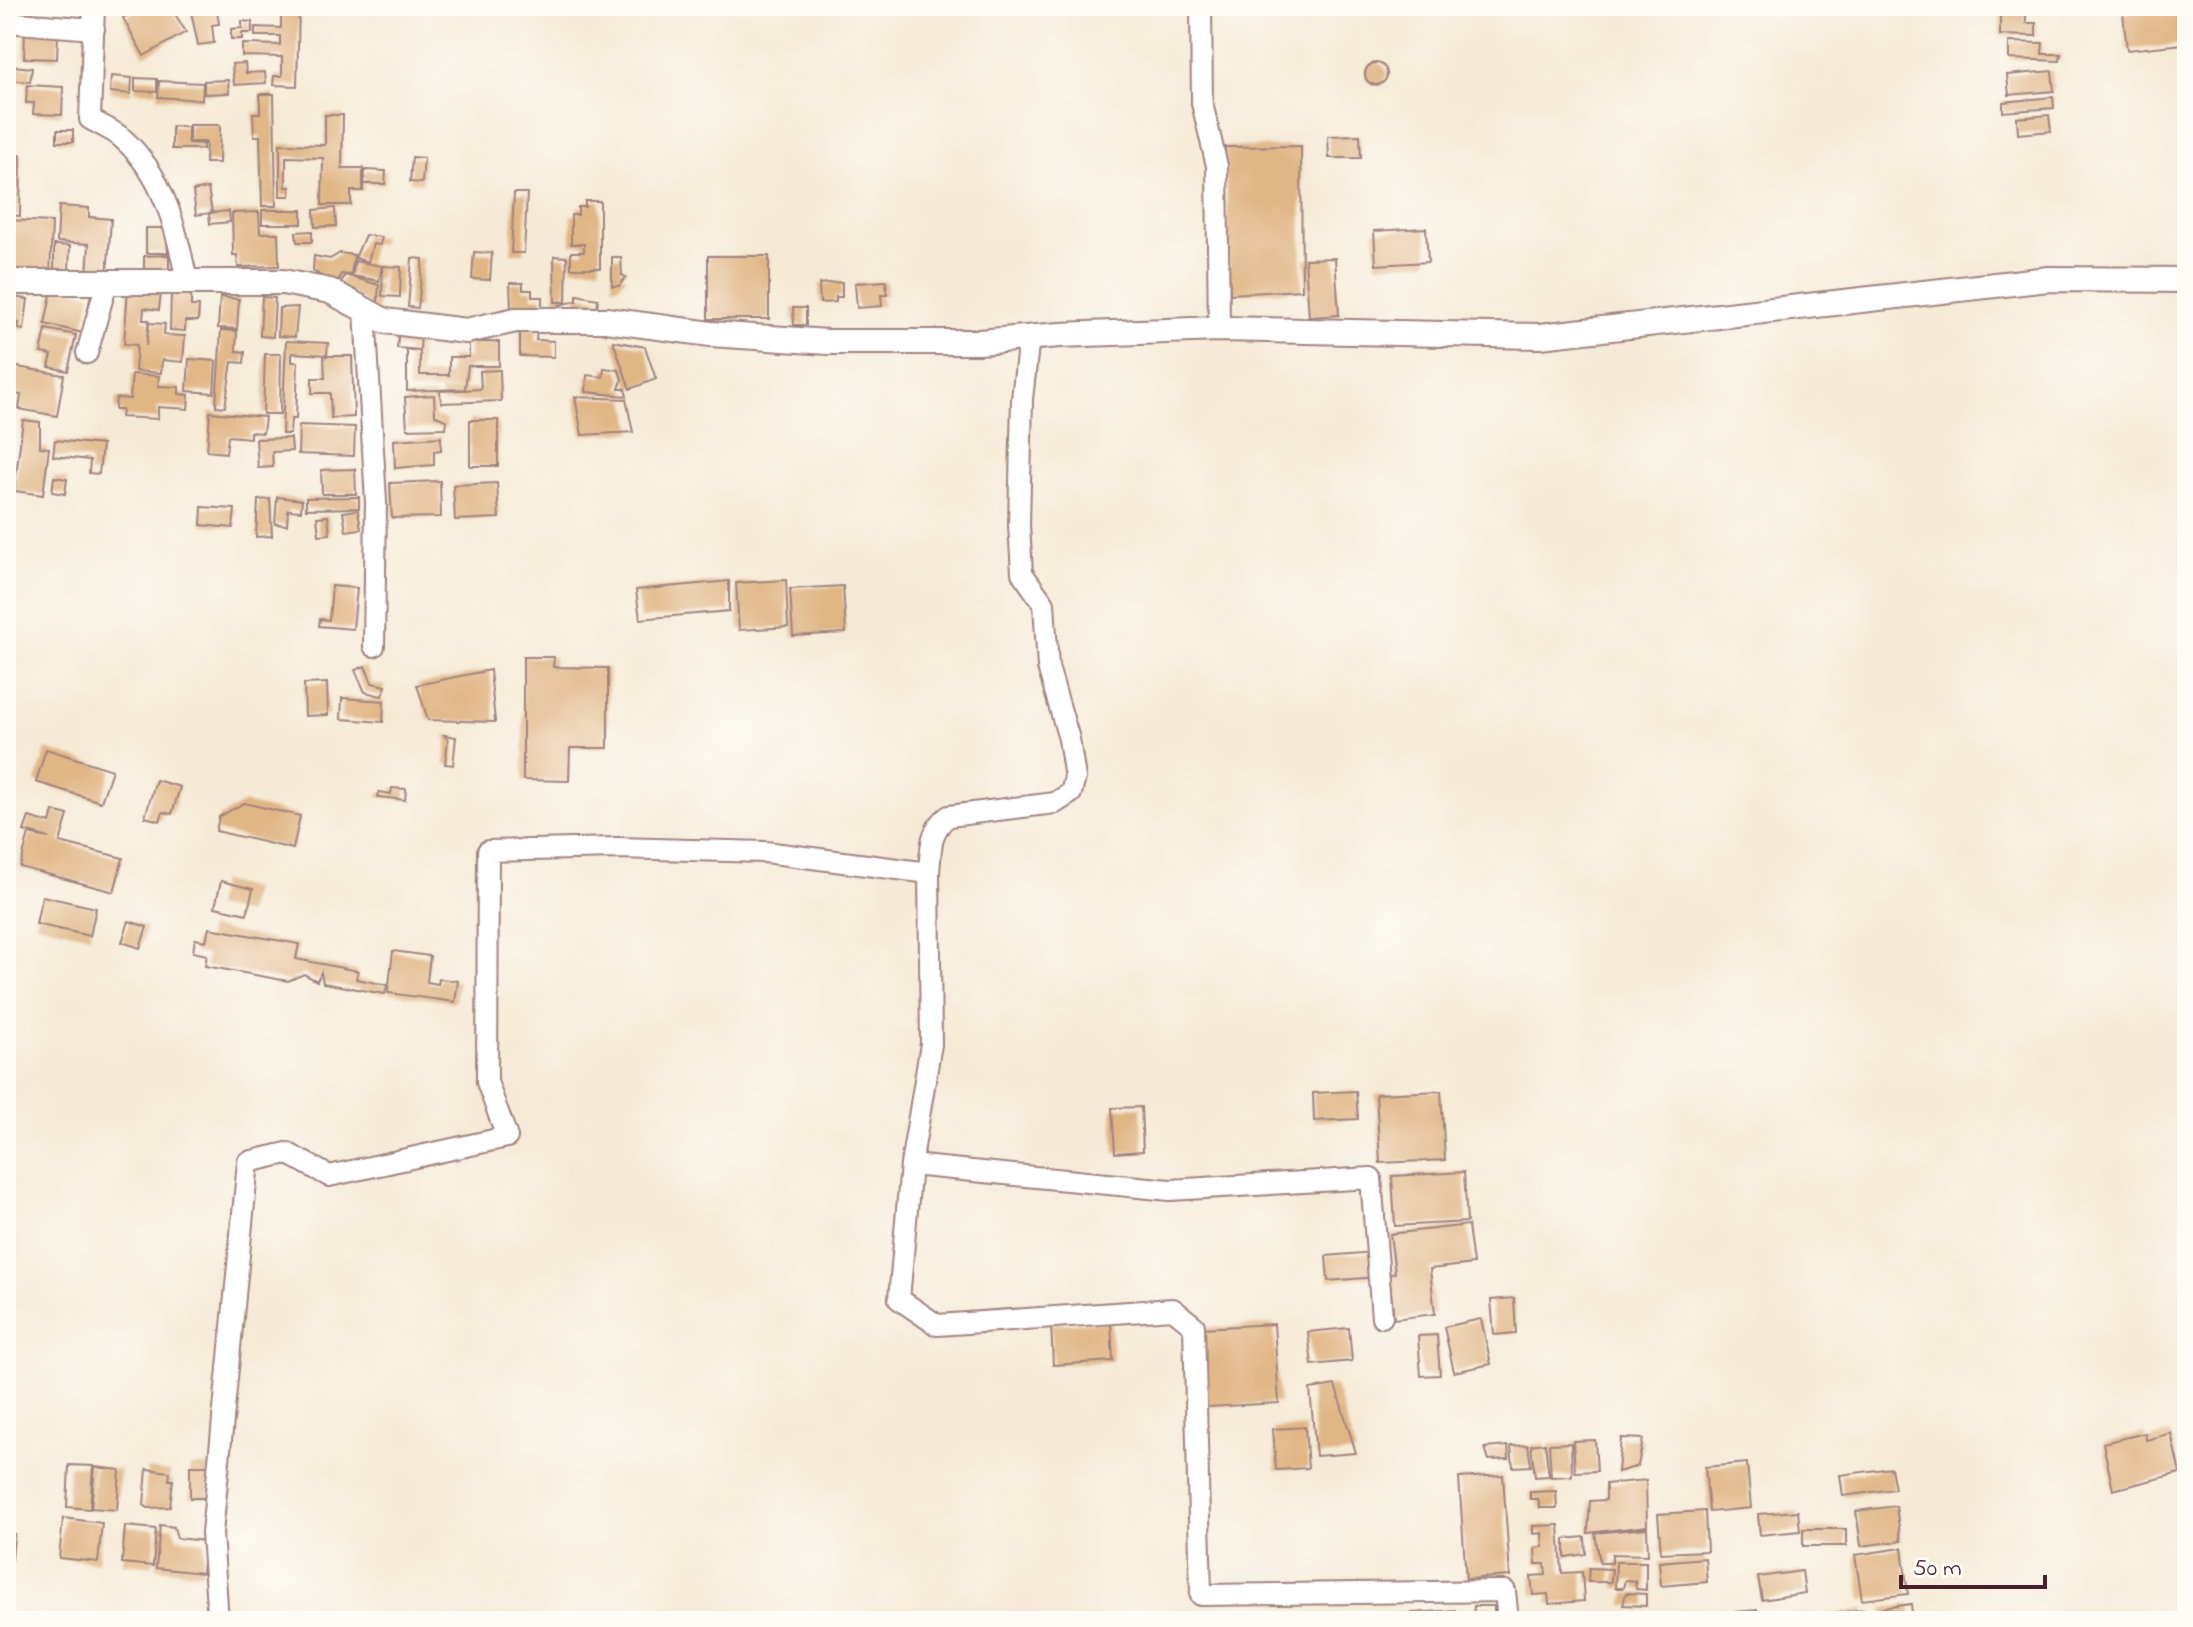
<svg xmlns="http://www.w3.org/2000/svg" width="2193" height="1627" font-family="'Indie Flower',sans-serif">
<rect width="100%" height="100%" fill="#fdfcf7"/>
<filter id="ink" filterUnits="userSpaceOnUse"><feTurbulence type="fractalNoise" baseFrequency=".0125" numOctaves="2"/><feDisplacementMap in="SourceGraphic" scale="16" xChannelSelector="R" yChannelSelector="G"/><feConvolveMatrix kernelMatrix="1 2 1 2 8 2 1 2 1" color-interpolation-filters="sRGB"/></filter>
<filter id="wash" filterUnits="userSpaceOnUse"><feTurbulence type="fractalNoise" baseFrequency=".006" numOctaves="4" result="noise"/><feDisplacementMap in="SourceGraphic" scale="32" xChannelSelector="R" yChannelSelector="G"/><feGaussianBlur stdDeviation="1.8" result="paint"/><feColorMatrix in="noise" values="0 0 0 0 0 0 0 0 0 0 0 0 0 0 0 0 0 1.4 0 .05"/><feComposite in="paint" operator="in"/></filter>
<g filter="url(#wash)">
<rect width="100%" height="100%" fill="#f5ead5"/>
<g id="blocks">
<path fill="#e1b685" d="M144,6H170L186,32L144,56L123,18Z
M2000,6H2026V23H2036V36L2000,35Z
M281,7H299L297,86L273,85L274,76H282V57L242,56V44L280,45V36H255V27L281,28Z
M2179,7L2183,44L2127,50L2123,13Z
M217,10L219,24L212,25L214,43L198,45L191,12Z
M242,21L252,22V33H242V39H231V29L242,28Z
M6,28H11L12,67L6,68Z
M25,30L58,32L57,59L24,58Z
M2009,42L2043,43L2042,54H2061L2060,61L2009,59Z
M245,63L246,73L265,72L266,83L234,85L232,64Z
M1365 74a11 11 0 1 1 22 0a11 11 0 1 1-22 0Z
M13,66L32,68L30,82L7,80L8,68Z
M2052,71L2054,91L2009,95L2007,75Z
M111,76L132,78L131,94L110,92Z
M135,78L157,79V92L135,91Z
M228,80L229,93L204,94V81Z
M159,81L203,83L202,100L158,97Z
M27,85L63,87L62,115L33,114L34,103H26Z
M260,94H274L276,206H262L260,136H254L253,113H260Z
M2053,97L2054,108L2003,112V102Z
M325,115H343L342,168H363V191H351V205H322L323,158L286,157V187H290V196H280V144L325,145Z
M2049,115L2051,131L2018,134L2017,118Z
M189,125H220L219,163H205L206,142H189Z
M172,126L188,127V143L203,144V149H172Z
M57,130H73V142H57Z
M1360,135L1361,158H1329L1328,136Z
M1301,146L1302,290L1230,294L1225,147Z
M6,155H21L20,216L6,215Z
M412,157L424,158L422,183L410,182Z
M365,170L386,171L385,184H364Z
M208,188L212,213L196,215L193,191Z
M514,193H527L524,253H511Z
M585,201H600V268H571V252H584V244H571V215H578V207H585Z
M59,206L89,208V217L111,219L107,277L87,276L89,244L57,242Z
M335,208L336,226L315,227L314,210Z
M262,210H302V224H262Z
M229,211L230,222L210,224L209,213Z
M259,212L260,233H278L279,266L238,267L237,255H233L232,213Z
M7,220L52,222L50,277L6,275Z
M146,228H166L168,253H146Z
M1426,228L1428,262L1376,265L1374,231Z
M312,231V242H297L296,232Z
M365,235L382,237L380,245L373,244L368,262L355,258Z
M54,245L70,246L69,271L54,270Z
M474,252L492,253L490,280L472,279Z
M340,253L354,255L351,275L341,274L337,285L313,271L314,256L330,259Z
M169,255V276H144V256Z
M554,256L567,257L566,302H555Z
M708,256H769V319H708Z
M612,257H621L622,275L626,277L619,286H612Z
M412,258L423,259L418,308L408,307Z
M1335,258L1339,315L1309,317L1305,259Z
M355,261L382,266L379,281L352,276Z
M383,266L401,267L400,297L382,296Z
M345,275L379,285L377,311L339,285Z
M886,281L887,295H881L882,306L857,308L855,283Z
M842,282V297H836V302L820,303L819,284Z
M510,283H523V290H532V297H542V310H511Z
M53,285L91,294L83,333L45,324Z
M128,288L161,291L159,310L144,308L143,320H149L146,346L149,323L165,324L164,335L185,336L183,362L162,360L161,373L135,371L137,345L124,344Z
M171,293L191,294V306H199L198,321H185V331L170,330Z
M577,295L598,299L597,309H559V305L577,301Z
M9,297L28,299L24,330L18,329L19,323L6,322Z
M220,297L239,299L237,329L218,328Z
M262,297L275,298L273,337L260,336Z
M298,307L295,337L278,336L279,308Z
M793,308H806V325H794Z
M520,328L537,329L536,340L554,341V357L520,356Z
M46,329L76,335L68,371L49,367L52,355L41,353Z
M221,330L237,331L236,351L245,352L244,363L232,362L225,407L216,406Z
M399,331L421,333L420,350L397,348Z
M286,341L328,343L327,355L292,353V362H298L296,419H291L290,434H282Z
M613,341L645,347L656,379L630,389Z
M469,342H499V366H468L465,389L407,391V350L420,351V375H449V357H469Z
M265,354H281L280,414H263Z
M324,356H352L354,417L331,418L330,393H312V378H325Z
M189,359L216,361L214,393L187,391Z
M6,365L64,375L57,416L19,409L21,395L6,392Z
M604,368L619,370L622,380L619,389H625L627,396L586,392L587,375L603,377Z
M500,370L501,401L441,403L440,391L481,389L480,371Z
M132,374L159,376L158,386L179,387V394L189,395L188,409L158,407V419L121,417L122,410H115L116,398L130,399Z
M434,395L435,415L447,421L446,428L407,429L405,397Z
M575,397L626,399L633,432L582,435Z
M210,412L265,417L263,433L250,432V438L228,436L226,453L207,451Z
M23,420L40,422V447L49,448L43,495L14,491Z
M470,420H498V466H470Z
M299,425L355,427L354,456L298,454Z
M441,437V450L434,451V465L395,468L394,440Z
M291,438L292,451L272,452L273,467L258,468L256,439Z
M55,440L102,445L99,474L89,473L90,460L53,456Z
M355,469L356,494H322L321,470Z
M54,477L67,479L65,494L52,492Z
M440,481L441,517L392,518L390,483Z
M497,483L499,518L455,520L453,485Z
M277,497L302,500L301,511L288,510L287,525L275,524Z
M359,497V508L306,509V498Z
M270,499L272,536L256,537L258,500Z
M202,507L235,509L233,528L201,525Z
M358,510L361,529L346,531L343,512Z
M328,516L330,534L319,535L317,517Z
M786,580L788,627L739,630L736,583Z
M729,581V611L640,619L636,590Z
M332,586L357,588L353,629L319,626L320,619L329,620Z
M843,586L846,633L793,636L790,589Z
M523,657H554L553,667L608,668V748H570L569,781L523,780Z
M365,666L372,683L386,686L382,696L365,692L355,670Z
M490,670L495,722L428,720L417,685Z
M327,683L328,715L305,716L304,684Z
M342,698L384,701L383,722L341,719Z
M444,735L456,737L453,765L445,764L448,740Z
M46,749L112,770L101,802L36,782Z
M156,780L180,787L172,814L163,812L160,821L145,817Z
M392,788L406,789L405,800L378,797L379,792L391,794Z
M244,803L300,816L293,849L216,831L219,817Z
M53,811L68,815L60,842L123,858L114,892L20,867L29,834L49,838L24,831L29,817L50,823Z
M221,881L253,889L247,914L215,907Z
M42,896L96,908L90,936L36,924Z
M129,921L147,927L140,948L122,942Z
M209,928L299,944L296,959L358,971L356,979L387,985L385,994L323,983L321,972L317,981L304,974L288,981L205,966L207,955L193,952L195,939L206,941Z
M393,951L430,956L427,982L438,984L439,979L458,981L455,1002L388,993Z
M1356,1091L1358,1119L1314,1121L1313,1093Z
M1441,1091L1445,1160L1380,1163L1376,1094Z
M1141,1107L1143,1151L1115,1153L1112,1108Z
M1464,1172L1467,1222L1395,1226L1392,1176Z
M1468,1225L1473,1264L1430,1269L1435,1314L1394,1319L1389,1274L1395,1273L1390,1234Z
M1375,1252L1377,1277L1328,1281L1326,1256Z
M1514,1298L1516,1333L1494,1335L1491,1300Z
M1481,1319L1491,1364L1454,1372L1444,1327Z
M1111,1321L1113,1361L1053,1365L1051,1324Z
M1274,1324L1279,1403L1207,1407L1202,1328Z
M1349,1328L1352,1361L1312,1365L1308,1332Z
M1437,1335L1440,1375L1421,1376L1418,1336Z
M1335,1385L1356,1453L1316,1456L1310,1389Z
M1305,1427L1308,1468L1276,1470L1273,1429Z
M2145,1433L2146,1440L2171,1433L2180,1473L2113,1490L2103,1443Z
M1621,1438L1643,1439L1638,1466L1618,1472Z
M1595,1440L1597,1471L1575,1472L1573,1441Z
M1545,1443L1549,1476L1535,1477L1531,1445Z
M1571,1443L1572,1476L1551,1477L1549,1444Z
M1528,1445L1531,1466L1513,1467L1511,1446Z
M1508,1446L1509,1459L1489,1460L1485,1448Z
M1747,1463L1751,1508L1709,1512L1705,1467Z
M69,1465L93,1466L90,1509L67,1507Z
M190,1466H209V1498H190Z
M95,1467L120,1470L117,1510L91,1508Z
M1891,1468L1895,1489L1843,1496L1840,1475Z
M147,1469L170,1472L169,1480H173L170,1507L148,1508L144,1505Z
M1503,1475L1510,1576L1466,1579L1459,1478Z
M1646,1480L1647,1526L1588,1533L1590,1501L1606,1500V1484Z
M1556,1491L1557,1508H1540L1538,1499H1530V1492Z
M1896,1506L1901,1541L1861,1546L1856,1511Z
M1705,1511L1707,1551L1661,1553L1658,1514Z
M1798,1511L1800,1531L1760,1535L1758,1514Z
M63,1518L102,1523L98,1562L59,1558Z
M160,1525L174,1527L177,1538L205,1541L202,1573L156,1568Z
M1559,1525L1562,1573L1582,1572L1584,1601L1549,1604L1548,1594L1533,1595L1531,1576L1546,1575L1545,1564H1536L1535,1548L1543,1547L1542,1533L1533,1534V1526Z
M125,1526L156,1529L153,1566L122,1563Z
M1647,1528L1648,1555L1612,1554V1563H1600L1595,1533Z
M1803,1529H1846V1546H1803Z
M6,1534H14L12,1560L6,1559Z
M1585,1537L1586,1554L1565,1557V1539Z
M1902,1548L1908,1594L1862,1600L1855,1555Z
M1705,1558L1707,1582L1661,1586L1659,1562Z
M1616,1562H1646V1590L1636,1589L1635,1581L1625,1580L1623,1588H1615Z
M1589,1568L1612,1569L1611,1582H1588Z
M1802,1571L1805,1593L1762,1600L1758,1577Z
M1626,1593L1646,1594V1606L1623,1605Z
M1911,1604L1913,1621H1885L1883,1608Z
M1474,1606H1494V1621H1473Z
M1864,1609L1866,1621H1815L1814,1617Z
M1455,1610V1621H1399V1614Z
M1757,1610L1759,1621H1736L1735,1612Z
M1693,1613L1694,1621H1651V1617Z
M1810,1614V1621H1778L1777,1617Z"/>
</g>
</g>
<g filter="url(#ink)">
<use href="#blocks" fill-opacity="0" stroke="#a08480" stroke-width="2"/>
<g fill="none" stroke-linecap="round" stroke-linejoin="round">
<defs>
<path id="minor" d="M94,6L90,119C100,125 113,130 122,138C164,175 177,230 187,282
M1201,6L1202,103L1217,166L1219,329
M6,22L94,29
M365,310L376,502L374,646
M87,353L107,282
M929,873C931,851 929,829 949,816L1055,803L1071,793L1075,778L1069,739L1048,667L1044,604L1022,573L1019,525L1022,399L1029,337
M1382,1317L1371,1178L1170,1190L911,1165L899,1299L937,1325L1173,1309L1194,1326L1201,1595L1505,1591L1508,1621
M218,1621L212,1533L248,1162L287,1153L329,1176L507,1137L487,1082L488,851L617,848L765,852L929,873L931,1044L911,1165"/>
<path id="tertiary" d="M6,282H283L330,291L385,321L466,331L516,320H606L711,334L828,342H979L1060,335L1219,329L1540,336L2048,279L2187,280"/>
</defs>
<use href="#minor" stroke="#a08480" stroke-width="24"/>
<use href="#tertiary" stroke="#a08480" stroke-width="28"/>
<use href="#minor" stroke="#fff" stroke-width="20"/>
<use href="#tertiary" stroke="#fff" stroke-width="24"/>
</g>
</g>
<rect width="2193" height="1627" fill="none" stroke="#fdfcf7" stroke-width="32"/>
<path d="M1901 1575v12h144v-12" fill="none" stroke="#4a1f2b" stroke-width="4"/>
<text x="1913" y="1575" font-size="24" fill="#4a1f2b" stroke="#fdfcf7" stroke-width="6" paint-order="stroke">50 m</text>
</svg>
